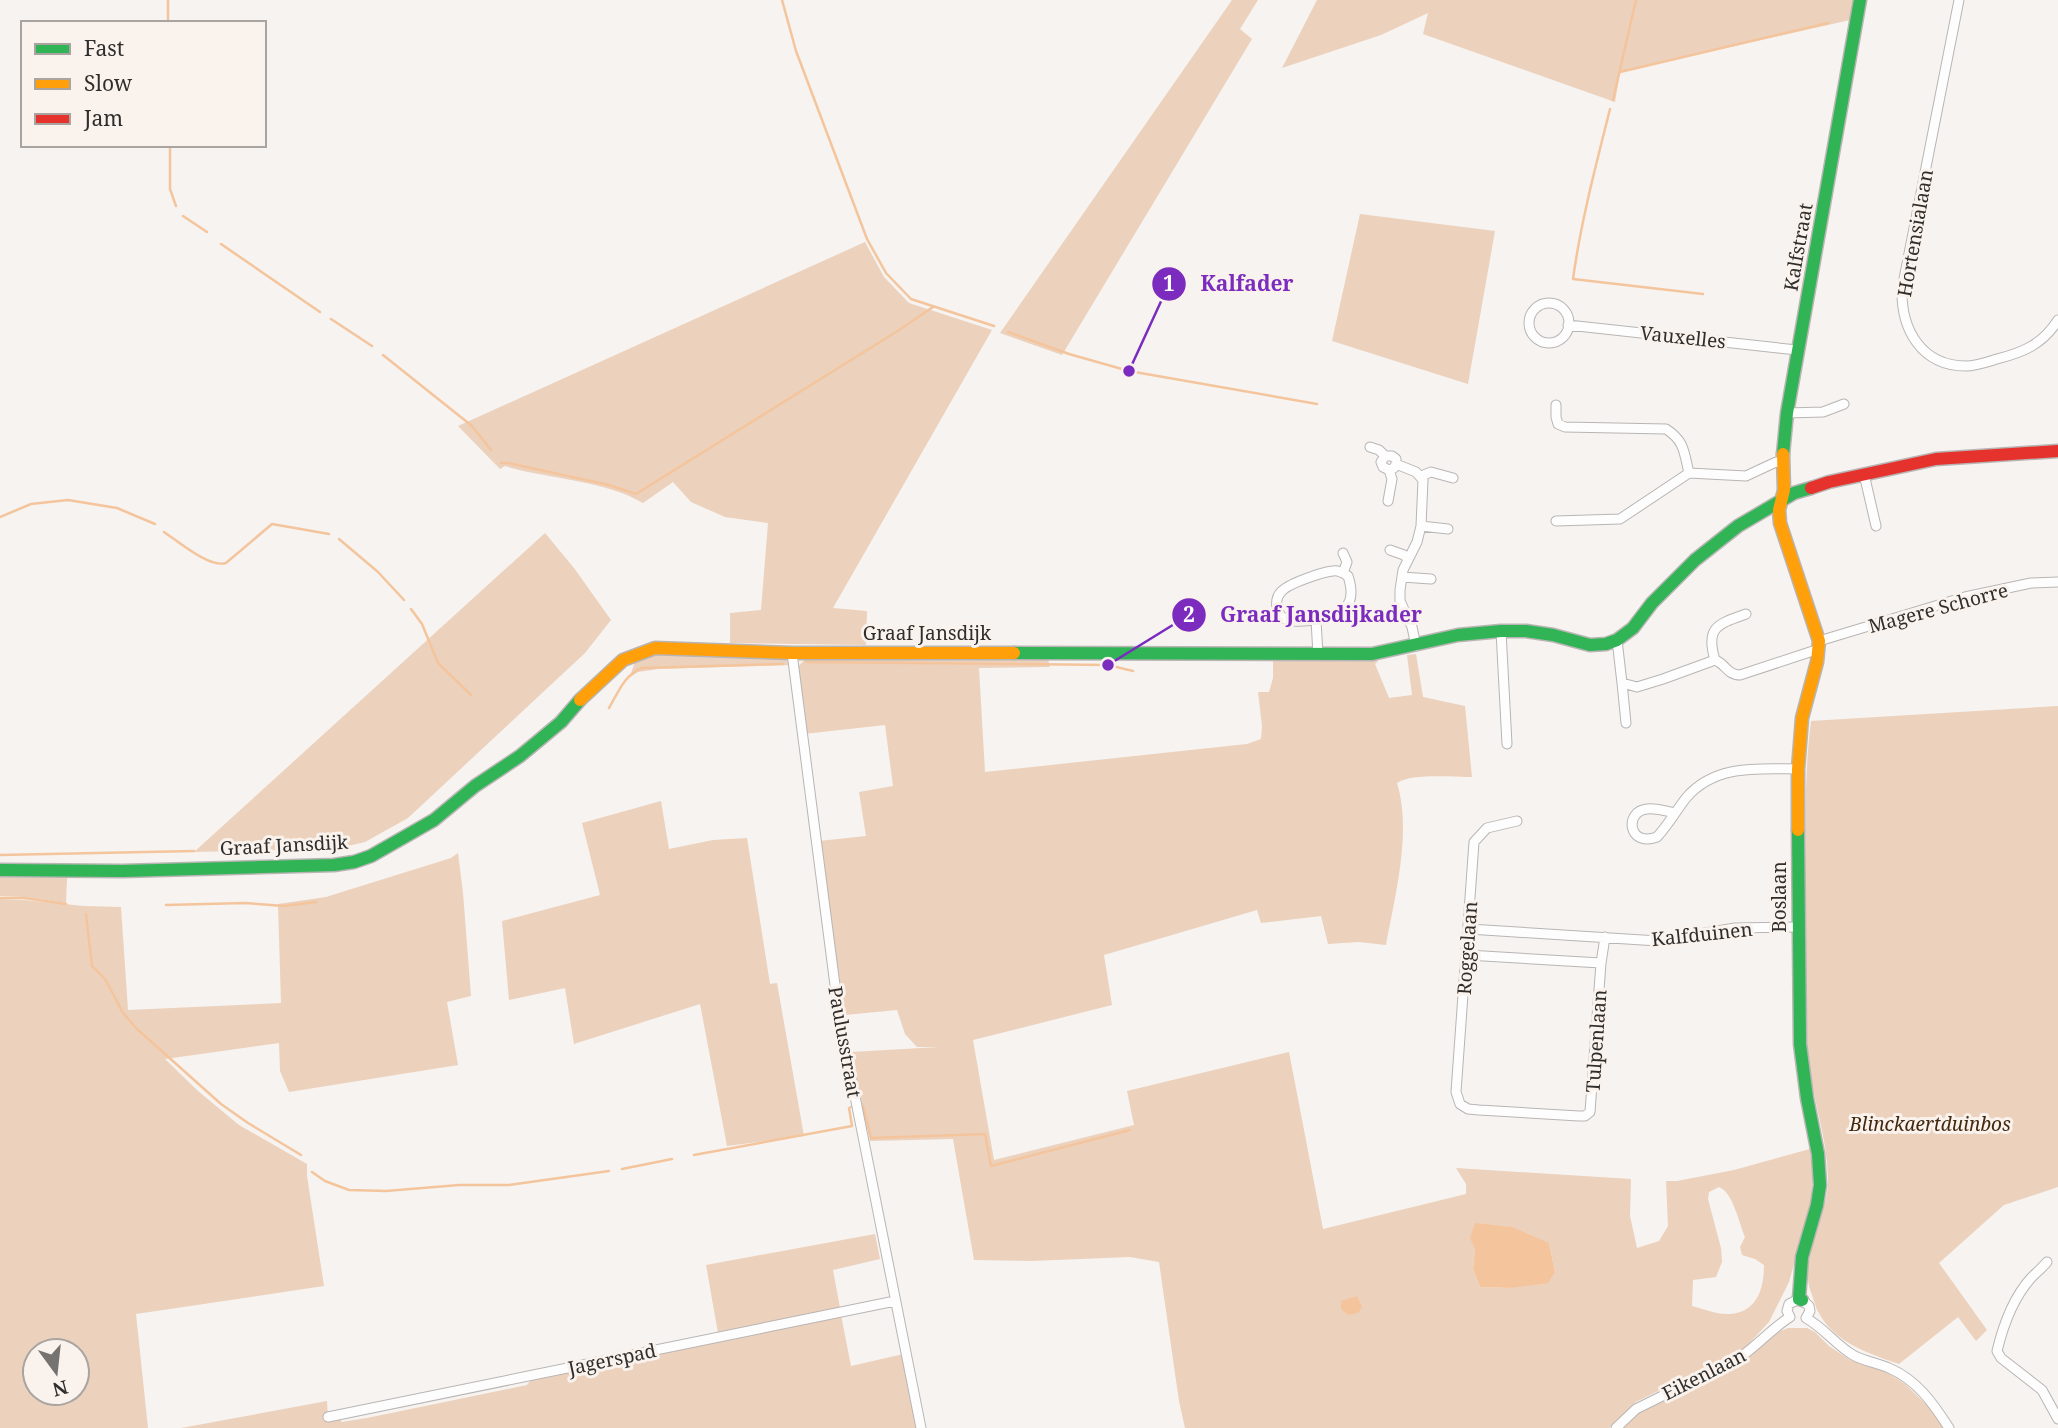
<svg xmlns="http://www.w3.org/2000/svg" width="2058" height="1428" font-family="'Noto Serif',serif">
<rect width="100%" height="100%" fill="#f6f3f0"/>
<path fill="#ecd1bc" fill-rule="evenodd" d="M1232,0H1258L1240,29L1252,39L1062,355L1000,333Z
M1317,0H1853L1850,20L1620,72L1615,102L1423,34L1428,13L1381,35L1282,68Z
M1360,214L1495,231L1468,384L1332,341Z
M865,242L884,277L909,303L992,330L833,608L867,611L866,645L730,643V613L761,610L768,523L725,517L691,502L673,482L643,503C605,480 548,479 505,466L500,469L458,426Z
M545,533L574,568L611,620L585,653L408,818L365,842L348,846L312,849L194,852Z
M656,653L786,659L789,665L658,669L638,672L630,677L635,661Z
M1416,654L1423,697L1465,706L1472,777C1454,777 1410,773 1397,783C1412,831 1395,896 1386,945L1359,942L1328,944L1321,916L1261,923L1257,910L1104,955L1112,1005L973,1040L994,1160L1134,1125L1127,1091L1289,1052L1323,1229L1466,1194V1184L1456,1168L1631,1179L1630,1216L1637,1248L1659,1241L1668,1226L1666,1181H1677L1734,1170L1810,1149L1813,1169L1811,1203L1789,1282L1769,1322L1745,1348L1636,1402L1609,1428H1185L1179,1401L1159,1262L1130,1257L1031,1261L974,1260L953,1139L870,1141L851,1052L939,1047H917L905,1034L897,1010L845,1015L819,841L866,836L859,792L893,786L885,725L804,734L797,668L806,658L1048,659L1050,667L979,668L985,772L1247,744L1261,739L1262,726L1258,692H1269L1273,678V660L1377,659L1378,661L1375,664L1389,698L1412,695L1407,655ZM1719,1187C1733,1192 1739,1223 1745,1237L1740,1247L1742,1255L1755,1259L1764,1265C1764,1289 1757,1312 1730,1314C1717,1315 1704,1309 1692,1306L1693,1280L1716,1277L1722,1262L1721,1248L1708,1199L1709,1192ZM1549,1243L1555,1272L1510,1288L1480,1287L1473,1269L1475,1249Z
M2058,706V1187L2004,1205L1939,1263L1987,1330L1976,1341L1958,1317L1899,1364C1870,1354 1836,1343 1820,1315C1816,1309 1814,1301 1812,1295C1796,1258 1828,1219 1828,1181C1828,1139 1812,1098 1808,1056C1803,1000 1805,942 1805,886C1806,831 1804,775 1811,721Z
M661,801L669,849L713,840L747,838L770,984L777,983L804,1136L727,1146L700,1004L574,1044L565,988L509,1000L502,921L600,895L582,823Z
M458,853L463,893L471,996L447,1002L458,1065L289,1092L280,1071L279,1043L165,1059L198,1091L239,1125L307,1164V1176L324,1286L136,1314L148,1428H0V899L24,900L84,906L121,907L128,1010L281,1003L278,904L326,897L451,858ZM35,1351H77V1393H35Z
M0,877L67,878L66,903L24,897L0,896Z
M875,1234L880,1259L833,1270L840,1308L718,1333L706,1265Z
M841,1315L851,1366L908,1353L923,1428H181L327,1401L328,1419L341,1420V1422L367,1418L527,1385L530,1381L567,1373Z
M1788,1328H1807L1815,1332L1829,1346L1850,1360L1886,1372L1905,1384L1931,1409L1943,1428H1623L1639,1412L1741,1362L1778,1332Z"/>
<path fill="#f4c59d" d="M1475,1223L1512,1227L1549,1243L1555,1272L1548,1283L1510,1288L1480,1287L1473,1269L1475,1249L1470,1238Z
M1357,1296L1362,1307L1358,1313L1348,1315L1341,1309V1301Z"/>
<g fill="none" stroke-linecap="round" stroke-linejoin="round">
<path stroke="#f4c59d" stroke-width="2.5" d="M168,0V23
M782,0L796,51L867,239L886,273L911,299L994,326
M1620,72L1828,23
M1613,100L1636,0
M1610,109C1596,165 1581,221 1573,279L1703,294
M170,145V189L176,206
M183,216L207,232
M221,244L320,312
M331,319L372,346
M1008,332L1069,354L1129,371L1317,404
M383,355L472,426L491,450
M501,463H508L609,485L636,494L896,332L933,307
M0,517L31,504L68,500L117,508L155,524
M164,532C179,542 209,568 226,563L272,524L329,534
M339,539L378,572L404,600
M411,609L422,624L438,663L471,695
M806,662L1108,665L1133,671
M609,708C618,693 624,675 642,668L783,664
M0,855L194,851
M0,898H24L66,904
M166,905L245,903L284,906L316,902
M86,914L92,966L105,979L123,1013L137,1029L221,1104L248,1123L301,1155
M863,1106L871,1138L985,1134L991,1166L1130,1130
M694,1155L852,1126L849,1108L851,1107
M622,1169L672,1159
M312,1172L325,1181L349,1190L386,1191L459,1185H509L609,1171"/>
<defs>
<path id="street" d="M1959,0L1902,289C1901,329 1921,366 1966,366C1976,366 1987,362 1997,359C2024,352 2043,344 2058,320
M1529 323a20 20 0 1 1 40 0a20 20 0 1 1-40 0Z
M1568,325L1797,350
M1556,405V417L1558,424L1565,427L1666,429C1685,441 1684,453 1689,473
M1787,413L1823,412L1844,404
M1370,447L1379,450L1385,456
M1396,464L1394,468L1389,470L1383,467L1381,462L1385,456H1392L1396,459V464L1416,472L1423,480L1421,526L1417,542L1403,570L1400,590V601L1412,627L1416,646
M1864,474L1876,526
M1421,476L1431,472L1453,478
M1388,501L1392,479L1389,470
M1556,521L1620,519L1689,473L1746,476L1776,462L1782,463
M1421,526L1448,529
M1390,550L1404,555L1408,559
M1343,553L1347,562L1343,573
M1402,577L1431,579
M1316,620C1302,621 1281,626 1277,608C1276,602 1277,596 1281,592C1287,584 1322,572 1333,571C1339,570 1343,573 1348,576C1358,607 1343,613 1316,620L1318,655
M1501,631L1507,744
M1617,640L1622,683L1637,687L1663,679L1715,660C1705,627 1718,624 1746,614
M1819,641L1965,597L2031,583L2058,582
M792,653L839,1016L921,1428
M1715,660C1726,664 1727,675 1740,675L1819,649
M1622,683L1626,723
M1675,813C1666,811 1655,808 1647,809C1624,811 1628,848 1657,837C1668,825 1676,811 1686,798C1715,764 1758,769 1798,769
M1517,821L1487,828L1474,842L1456,1092L1460,1104L1468,1109L1479,1110L1579,1116H1585L1590,1112L1601,963
M1469,929L1658,941L1735,928L1798,927
M1467,955L1601,963L1605,937
M2047,1262C2042,1268 2036,1273 2031,1278C2013,1298 2003,1326 1997,1351L2001,1358L2042,1390L2058,1419
M1802,1300L1809,1306L1810,1311L1806,1318
M1790,1317L1787,1311L1789,1304L1799,1299
M1806,1318C1824,1328 1836,1345 1853,1355C1864,1361 1877,1363 1889,1368C1917,1380 1933,1403 1949,1428
M328,1417L895,1301
M1616,1428L1636,1409L1739,1358C1758,1345 1771,1329 1790,1317"/>
<path id="fast" d="M1783,454L1787,413L1860,0
M1014,653L1372,654L1458,635L1501,631H1526L1553,635L1590,645L1606,644L1617,640L1633,628L1652,603L1695,560L1738,526L1794,493L1811,488
M1798,830L1800,1044L1807,1098L1818,1154L1820,1185L1817,1205L1802,1257L1799,1299L1802,1300
M0,870L123,871L334,865L354,862L371,856L434,820L475,786L520,756L561,722L580,700"/>
<path id="slow" d="M1783,454L1784,490L1779,510L1780,523L1819,641L1817,662L1802,718L1798,769V830
M580,700L623,660L655,648L792,653H1014"/>
<path id="jam" d="M1811,488L1829,482L1936,459L2058,451"/>
</defs>
<use href="#street" stroke="#b8b5b4" stroke-width="11"/>
<use href="#fast" stroke="#b8b5b4" stroke-width="15"/>
<use href="#slow" stroke="#b8b5b4" stroke-width="15"/>
<use href="#jam" stroke="#b8b5b4" stroke-width="15"/>
<use href="#street" stroke="#fefdfd" stroke-width="9"/>
<use href="#fast" stroke="#30b455" stroke-width="12"/>
<use href="#slow" stroke="#ff9f0a" stroke-width="12"/>
<use href="#jam" stroke="#e5322d" stroke-width="12"/>
</g>
<g text-anchor="middle" stroke-width="6" stroke-linejoin="round" paint-order="stroke">
<g font-size="19" fill="#302e2c" stroke="#f9f2ed">
<text transform="translate(1915 233) rotate(-80)" y="7">Hortensialaan</text>
<text transform="translate(1798 247) rotate(-80)" y="7">Kalfstraat</text>
<text transform="translate(1683 337) rotate(6)" y="7">Vauxelles</text>
<text transform="translate(1938 608) rotate(-15)" y="7">Magere Schorre</text>
<text x="927" y="640">Graaf Jansdijk</text>
<text transform="translate(284 845) rotate(-3)" y="7">Graaf Jansdijk</text>
<text transform="translate(1779 897) rotate(-90)" y="7">Boslaan</text>
<text transform="translate(1702 934) rotate(-6)" y="7">Kalfduinen</text>
<text transform="translate(1467 948) rotate(-86)" y="7">Roggelaan</text>
<text transform="translate(1596 1041) rotate(-86)" y="7">Tulpenlaan</text>
<text transform="translate(845 1042) rotate(80)" y="7">Paulusstraat</text>
<text transform="translate(612 1359) rotate(-12)" y="7">Jagerspad</text>
<text transform="translate(1704 1374) rotate(-27)" y="7">Eikenlaan</text>
</g>
<g font-size="19" font-style="italic" fill="#432810" stroke="#f9f2ed">
<text x="1930" y="1131">Blinckaertduinbos</text>
</g>
</g>
<path fill="none" stroke="#7b2cbf" stroke-width="2.5" d="M1129 371L1169 284M1108 665L1189 615"/>
<g fill="#7b2cbf" stroke="#f9f2ed" stroke-width="2.5">
<circle cx="1129" cy="371" r="7"/>
<circle cx="1108" cy="665" r="7"/>
<circle cx="1169" cy="284" r="18"/>
<circle cx="1189" cy="615" r="18"/>
</g>
<g font-size="21" text-anchor="middle" font-weight="bold" fill="#fff">
<text x="1169" y="291">1</text>
<text x="1189" y="622">2</text>
</g>
<g font-size="21" text-anchor="middle" font-weight="bold" fill="#7b2cbf" stroke="#f9f2ed" stroke-width="6" stroke-linejoin="round" paint-order="stroke">
<text x="1247" y="291">Kalfader</text>
<text x="1321" y="622">Graaf Jansdijkader</text>
</g>
<rect x="21" y="21" width="245" height="126" fill="#f9f2ed" stroke="#a9a4a0" stroke-width="2"/>
<rect x="35" y="44" width="35" height="10" fill="#30b455" stroke="#a9a4a0" stroke-width="2"/>
<text x="84" y="56" font-size="21" fill="#302e2c">Fast</text>
<rect x="35" y="79" width="35" height="10" fill="#ff9f0a" stroke="#a9a4a0" stroke-width="2"/>
<text x="84" y="91" font-size="21" fill="#302e2c">Slow</text>
<rect x="35" y="114" width="35" height="10" fill="#e5322d" stroke="#a9a4a0" stroke-width="2"/>
<text x="84" y="126" font-size="21" fill="#302e2c">Jam</text>
<g transform="translate(56 1372) rotate(165)"><circle r="33" fill="#f9f2ed" stroke="#a9a4a0" stroke-width="2"/>
<path d="M0-5L12 26L0 18L-12 26Z" fill="#757371"/>
<text y="-10" font-size="19" font-weight="bold" text-anchor="middle" fill="#302e2c">N</text>
</g>
</svg>
